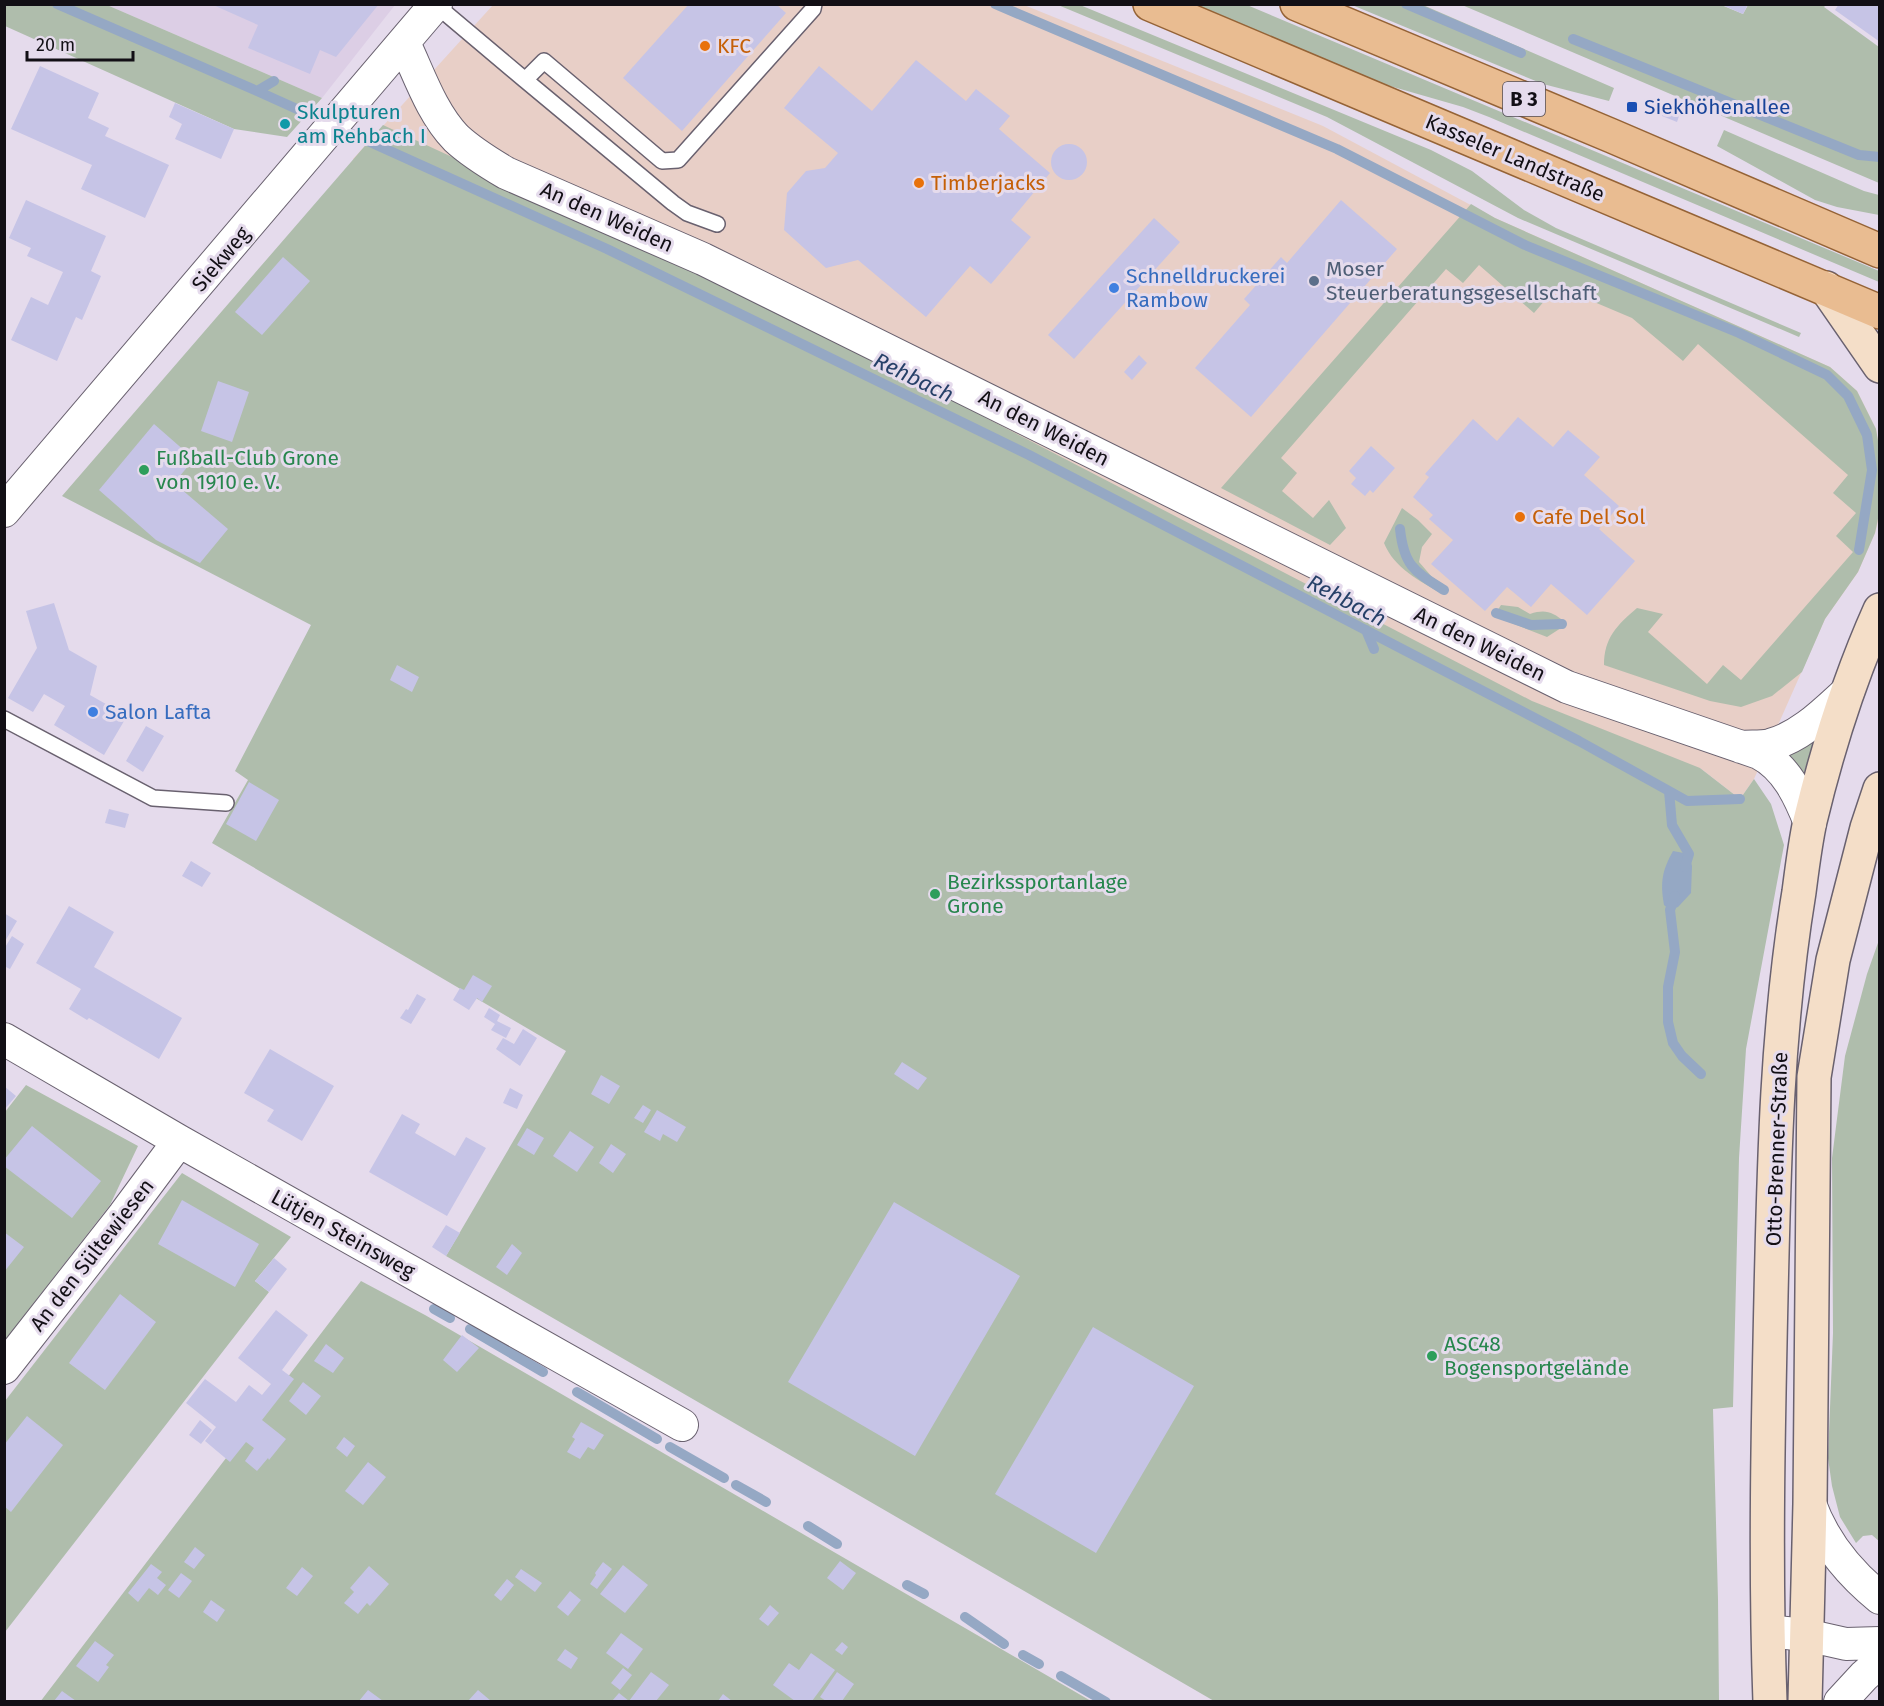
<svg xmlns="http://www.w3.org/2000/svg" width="1884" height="1706" font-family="'Fira Sans',sans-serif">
<rect width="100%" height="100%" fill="#e5dbec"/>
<path fill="#e8cfc7" d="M493,5H1024L1323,126L1495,218L1830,367L1857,391L1876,429L1880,453V514L1875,533L1858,572L1825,619L1754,779L1740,799L1700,768L1621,781L353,159Z"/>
<path fill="#dccee5" d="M107,5H395L322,98Z"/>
<path fill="#afbdac" d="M1719,4L1743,14L1748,5H1826L1824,7L1879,47V183L1462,5Z
M5,5H107L322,98L287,137L234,129L5,26Z
M1058,5H1080L1431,150L1472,171L1524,210L1556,228L1801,333L1799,337L1518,218L1327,117Z
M1186,5H1247L1879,271V282L1489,117L1463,107L1362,78Z
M1352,5H1423L1614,88L1609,101L1543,84Z
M383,125L739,290L1532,701L1700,768L1740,799L1754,779L1771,804L1784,845L1746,1049L1739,1158L1733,1407L1713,1409L1718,1599L1719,1701H1214L446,1256L566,1051L212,843L248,780L235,771L311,625L62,496Z
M1724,130L1864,191L1879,195V215L1837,207L1815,200L1717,146Z
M1471,204L1495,218L1830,367L1857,391L1876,429L1880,453L1879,514L1875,533L1858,572L1825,619L1802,672L1772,696L1741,707L1710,701L1604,665C1604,638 1617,625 1637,608L1663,614L1648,632L1707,684L1723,665L1741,680L1853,552L1836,536L1856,513L1833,493L1848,475L1698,344L1683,361L1632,318L1580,296L1576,300L1558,285L1534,313L1479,265L1463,283L1446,269L1281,458L1297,473L1282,491L1313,518L1329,500L1346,528L1330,545L1221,488Z
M1402,508L1418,520L1432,534L1422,547L1419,562L1432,577L1446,586L1442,594C1420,581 1394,568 1384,543Z
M1501,605L1518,607L1530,614C1546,609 1552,612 1565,622L1561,628L1547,637L1494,616Z
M1815,738L1801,782L1776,751Z
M1879,940L1880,1542L1872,1535L1863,1536L1856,1543L1840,1517L1832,1486L1828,1458L1833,1333L1832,1158L1845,1056L1867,974Z
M26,1085L138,1146L110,1205L5,1340V1112Z
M182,1173L291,1237L255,1281L269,1292L5,1632V1401Z
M361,1281L425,1315L1091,1701L40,1702Z"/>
<path fill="#95a8c4" d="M1673,851L1689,854L1692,866L1691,893L1678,907L1670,910L1664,905C1660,882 1662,871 1673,851Z"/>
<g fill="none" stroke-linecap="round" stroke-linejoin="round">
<path stroke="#95a8c4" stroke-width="10" d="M57,4L257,91L607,249L1029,455L1579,741L1687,801L1740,799
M995,4L1337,149L1525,245L1739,333L1827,375L1848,396L1867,435L1872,470L1859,550
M1406,4L1521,53
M1573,39L1859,155L1880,157
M257,91L274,81
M1400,529C1404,566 1414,571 1444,590
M1496,613L1531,625L1562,624
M1366,630L1374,649
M1669,791L1672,825L1689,854L1685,867
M1675,896L1670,910L1675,952L1668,987V1022L1673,1043L1682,1056L1701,1074
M434,1309L450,1318
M470,1329L543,1372
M577,1392L657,1439
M670,1447L724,1478
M736,1485L766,1502
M808,1526L837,1544
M907,1585L924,1594
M965,1617L1004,1644
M1023,1655L1039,1664
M1061,1676L1106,1702"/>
</g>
<path fill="#c6c4e6" d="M211,4H379L336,57L320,50L310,74L248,48L258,25Z
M689,4H776L786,13L682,131L623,78Z
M1720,4H1748L1743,14Z
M1839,4H1880V42L1835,10Z
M916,60L966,101L976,89L1010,116L999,129L1050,173L1011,220L1031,237L991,284L970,266L926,317L858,260L826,268L784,230L787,193L806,171L825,168L838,153L784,108L819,66L872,111Z
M40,66L99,93L88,118L109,128L105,136L169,165L145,218L81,189L92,165L11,129Z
M1651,101L1680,113L1677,122L1647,110Z
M175,103L234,129L221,159L175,139L182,124L169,117Z
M1051 162a18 18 0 1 1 36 0a18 18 0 1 1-36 0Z
M26,200L106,236L91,271L101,276L82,320L76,317L57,361L11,340L31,297L48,305L63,272L27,256L31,248L9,238Z
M1341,200L1397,249L1251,417L1195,368L1250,305L1244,299L1281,257L1287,263Z
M1154,218L1180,242L1074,359L1048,335Z
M283,257L310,281L262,335L235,312Z
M1139,355L1147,363L1132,380L1124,372Z
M218,381L249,392L232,442L201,431Z
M1518,417L1553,447L1568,430L1600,457L1584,475L1619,506L1599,529L1635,561L1587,615L1551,584L1531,607L1507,587L1485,611L1431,564L1453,540L1429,519L1433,515L1413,497L1429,477L1425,474L1473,419L1497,441Z
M154,424L194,459L174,483L228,529L200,563L156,540L99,490Z
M1371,446L1395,468L1373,493L1370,490L1365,496L1351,484L1356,478L1349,471Z
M54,603L69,650L97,666L90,695L127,716L104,755L54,725L65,706L44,694L33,712L8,698L37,648L26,611Z
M397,665L419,677L412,692L390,680Z
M146,726L164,736L143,772L126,761Z
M249,782L279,800L256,841L226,824Z
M109,809L129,814L125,828L105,823Z
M191,861L211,873L202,887L182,876Z
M69,906L114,932L94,967L182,1018L159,1059L89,1018L87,1020L69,1009L81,989L36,963Z
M4,913L17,921L4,943Z
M12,936L24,944L10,969L4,966V949Z
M473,975L492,986L482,1002L477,998L469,1010L453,1000L460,988L464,990Z
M417,994L426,999L411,1024L400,1018L406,1009L408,1010Z
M489,1008L500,1015L497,1021L511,1028L506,1038L491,1030L495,1024L484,1017Z
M523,1029L537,1038L520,1066L496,1049L503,1038L514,1044Z
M270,1049L334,1086L302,1141L267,1121L274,1110L244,1093Z
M902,1062L927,1078L918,1090L894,1074Z
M601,1075L620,1086L609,1104L591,1094Z
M4,1086L16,1096L4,1110Z
M510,1088L523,1095L517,1109L503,1103Z
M643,1105L651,1110L643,1123L634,1118Z
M657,1110L686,1127L677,1142L663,1134L660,1141L644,1132Z
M402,1114L420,1124L415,1133L455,1156L466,1137L486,1148L447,1216L369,1172Z
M32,1126L101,1181L72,1218L4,1166V1160Z
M527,1128L544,1138L534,1155L517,1145Z
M570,1131L594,1147L577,1172L553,1156Z
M611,1144L626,1154L613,1173L599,1163Z
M182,1200L259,1244L235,1287L158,1244Z
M894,1202L1020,1276L915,1456L788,1382Z
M446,1225L460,1233L446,1256L432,1247Z
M4,1232L24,1247L4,1272Z
M512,1244L522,1253L507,1275L496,1267Z
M274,1258L287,1269L269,1292L255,1281Z
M120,1294L156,1322L105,1390L69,1363Z
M276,1310L308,1335L282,1370L294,1379L262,1420L286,1439L269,1460L268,1458L257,1471L245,1461L254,1448L246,1442L230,1462L205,1441L216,1427L186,1403L205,1379L236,1402L249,1385L262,1395L271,1384L238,1358Z
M1093,1327L1194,1386L1096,1553L995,1494Z
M462,1335L479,1348L457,1372L443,1360Z
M326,1344L344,1358L333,1373L314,1361Z
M303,1382L321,1396L306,1415L289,1401Z
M27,1416L63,1445L11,1512L4,1506V1445Z
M200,1420L212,1430L201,1444L189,1435Z
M581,1422L604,1435L594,1450L588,1447L580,1459L567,1452L575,1439L572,1437Z
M344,1437L355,1446L347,1457L336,1448Z
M368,1462L386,1477L363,1505L345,1491Z
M195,1547L205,1555L194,1569L184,1562Z
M840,1561L856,1573L843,1590L827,1578Z
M603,1562L612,1569L597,1589L590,1584L596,1575L595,1573Z
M151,1564L162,1572L157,1578L166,1585L158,1595L149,1588L138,1602L128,1593Z
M623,1565L648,1585L625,1613L600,1594Z
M369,1566L389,1584L370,1606L367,1603L358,1614L344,1603L354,1592L350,1588Z
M302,1567L313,1576L297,1596L286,1588Z
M521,1569L542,1583L535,1592L515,1577Z
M181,1573L192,1581L179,1598L168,1590Z
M507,1579L514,1585L501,1601L494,1595Z
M570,1591L581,1600L568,1616L557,1607Z
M211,1600L225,1610L217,1622L203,1612Z
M770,1605L779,1613L768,1626L759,1619Z
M621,1633L643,1649L628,1669L606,1653Z
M95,1641L114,1655L106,1665L109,1667L98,1682L76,1666Z
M842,1642L848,1647L842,1655L835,1650Z
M565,1649L578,1658L571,1669L557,1660Z
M811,1653L835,1670L812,1701H795L773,1685L789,1663L799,1670Z
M623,1668L632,1675L620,1690L611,1683Z
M651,1672L669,1685L656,1701H612L619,1693L629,1701Z
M837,1672L854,1684L842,1701H826L820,1697Z
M368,1690L383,1701H359Z
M478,1690L491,1701H468Z
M62,1691L76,1701H54Z
M723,1694L732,1701H718Z"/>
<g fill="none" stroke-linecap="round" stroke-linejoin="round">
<defs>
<path id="service" d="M436,5L525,80L544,61L662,161L678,160L813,9L814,4
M525,80L673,203L687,213L717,224
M4,719L153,798L226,803"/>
<path id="minor" d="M404,43C419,74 431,112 456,138C471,152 489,163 506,173L703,259L1567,687L1759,753C1786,767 1799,795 1810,823
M4,511L436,4
M1741,747C1750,746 1761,747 1770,745C1801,737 1826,711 1848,691
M4,1039L179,1141L682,1425
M4,1368L124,1215L179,1141
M1810,1504C1824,1543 1848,1572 1880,1598
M1768,1631L1806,1635L1846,1644L1880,1643
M1840,1702L1864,1676L1880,1662"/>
<path id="secondary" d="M1826,288L1880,366
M1770,1702C1765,1566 1768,1431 1771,1296C1774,1161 1777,1026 1799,892C1802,869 1805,844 1810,821C1827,750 1850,677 1880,610
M1805,1702L1810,1504L1814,1077L1833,960L1867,828L1880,789"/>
<path id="primary" d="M1150,4L1880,312
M1297,4L1612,136L1880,251"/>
</defs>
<use href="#service" stroke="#69616f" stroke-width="18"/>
<use href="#minor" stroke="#69616f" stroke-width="34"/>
<use href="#secondary" stroke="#69616f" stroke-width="36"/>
<use href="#primary" stroke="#956336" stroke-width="36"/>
<use href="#service" stroke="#fff" stroke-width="15"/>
<use href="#minor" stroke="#fff" stroke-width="32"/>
<use href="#secondary" stroke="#f4dec8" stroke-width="33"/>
<use href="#primary" stroke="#e9bc91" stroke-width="33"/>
</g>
<g fill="#e8710a" stroke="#e5dbec" stroke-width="2">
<circle cx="705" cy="46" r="6"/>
<circle cx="919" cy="183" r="6"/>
<circle cx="1520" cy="517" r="6"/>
</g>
<rect fill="#1a4fb4" stroke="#e5dbec" stroke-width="2" x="1626" y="101" width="12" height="12" rx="3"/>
<circle fill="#0f9aa8" stroke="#e5dbec" stroke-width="2" cx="285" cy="124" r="6"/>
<circle fill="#5c6f8a" stroke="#e5dbec" stroke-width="2" cx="1314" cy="281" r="6"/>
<g fill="#3f7fe0" stroke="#e5dbec" stroke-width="2">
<circle cx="1114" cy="288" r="6"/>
<circle cx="93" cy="712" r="6"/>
</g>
<g fill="#2e9e5b" stroke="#e5dbec" stroke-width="2">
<circle cx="144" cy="470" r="6"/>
<circle cx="935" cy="894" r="6"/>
<circle cx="1432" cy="1356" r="6"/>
</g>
<g text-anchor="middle" stroke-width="6" stroke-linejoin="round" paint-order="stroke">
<rect fill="#e5dbec" stroke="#514c56" stroke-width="1.5" x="1503" y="82" width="42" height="34" rx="4.5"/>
<g font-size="20" font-weight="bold" fill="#120f15">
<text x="1524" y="106">B 3</text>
</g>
<g font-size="21" fill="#c56008" stroke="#e5dbec" text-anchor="start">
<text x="717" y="53">KFC</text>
<text x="931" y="190">Timberjacks</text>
<text x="1532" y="524">Cafe Del Sol</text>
</g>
<g font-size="21" fill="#164399" stroke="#e5dbec" text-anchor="start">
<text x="1644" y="114">Siekhöhenallee</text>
</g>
<g font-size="21" fill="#0d838f" stroke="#e5dbec" text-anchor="start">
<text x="297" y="119">Skulpturen<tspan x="297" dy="24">am Rehbach I</tspan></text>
</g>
<g font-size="21" fill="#120f15" stroke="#e5dbec">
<text transform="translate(1515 158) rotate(23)" y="7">Kasseler Landstraße</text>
<text transform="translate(607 217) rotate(24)" y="7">An den Weiden</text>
<text transform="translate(221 259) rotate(-50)" y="7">Siekweg</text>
<text transform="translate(1044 428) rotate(27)" y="7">An den Weiden</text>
<text transform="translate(1480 644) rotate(26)" y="7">An den Weiden</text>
<text transform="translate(1777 1149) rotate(-88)" y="7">Otto-Brenner-Straße</text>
<text transform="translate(343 1234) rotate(29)" y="7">Lütjen Steinsweg</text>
<text transform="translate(92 1255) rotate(-52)" y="7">An den Sültewiesen</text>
</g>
<g font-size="21" fill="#4e5e75" stroke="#e5dbec" text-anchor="start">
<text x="1326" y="276">Moser<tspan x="1326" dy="24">Steuerberatungsgesellschaft</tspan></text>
</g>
<g font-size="21" fill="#366cbe" stroke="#e5dbec" text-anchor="start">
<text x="1126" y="283">Schnelldruckerei<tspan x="1126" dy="24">Rambow</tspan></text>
<text x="105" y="719">Salon Lafta</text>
</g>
<g font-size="21" fill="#27864d" stroke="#e5dbec" text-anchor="start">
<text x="156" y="465">Fußball-Club Grone<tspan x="156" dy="24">von 1910 e. V.</tspan></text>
<text x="947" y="889">Bezirkssportanlage<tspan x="947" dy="24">Grone</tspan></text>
<text x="1444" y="1351">ASC48<tspan x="1444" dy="24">Bogensportgelände</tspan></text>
</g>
<g font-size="22" font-style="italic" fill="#264068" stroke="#e5dbec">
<text transform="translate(914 377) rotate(26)" y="8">Rehbach</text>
<text transform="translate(1347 600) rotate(28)" y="8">Rehbach</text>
</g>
</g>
<rect width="1884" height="1706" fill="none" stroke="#120f15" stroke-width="12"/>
<path d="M27 51v9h106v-9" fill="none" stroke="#120f15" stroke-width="3"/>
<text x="36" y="51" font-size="18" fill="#120f15" stroke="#e5dbec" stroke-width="4.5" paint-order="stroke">20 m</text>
</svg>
